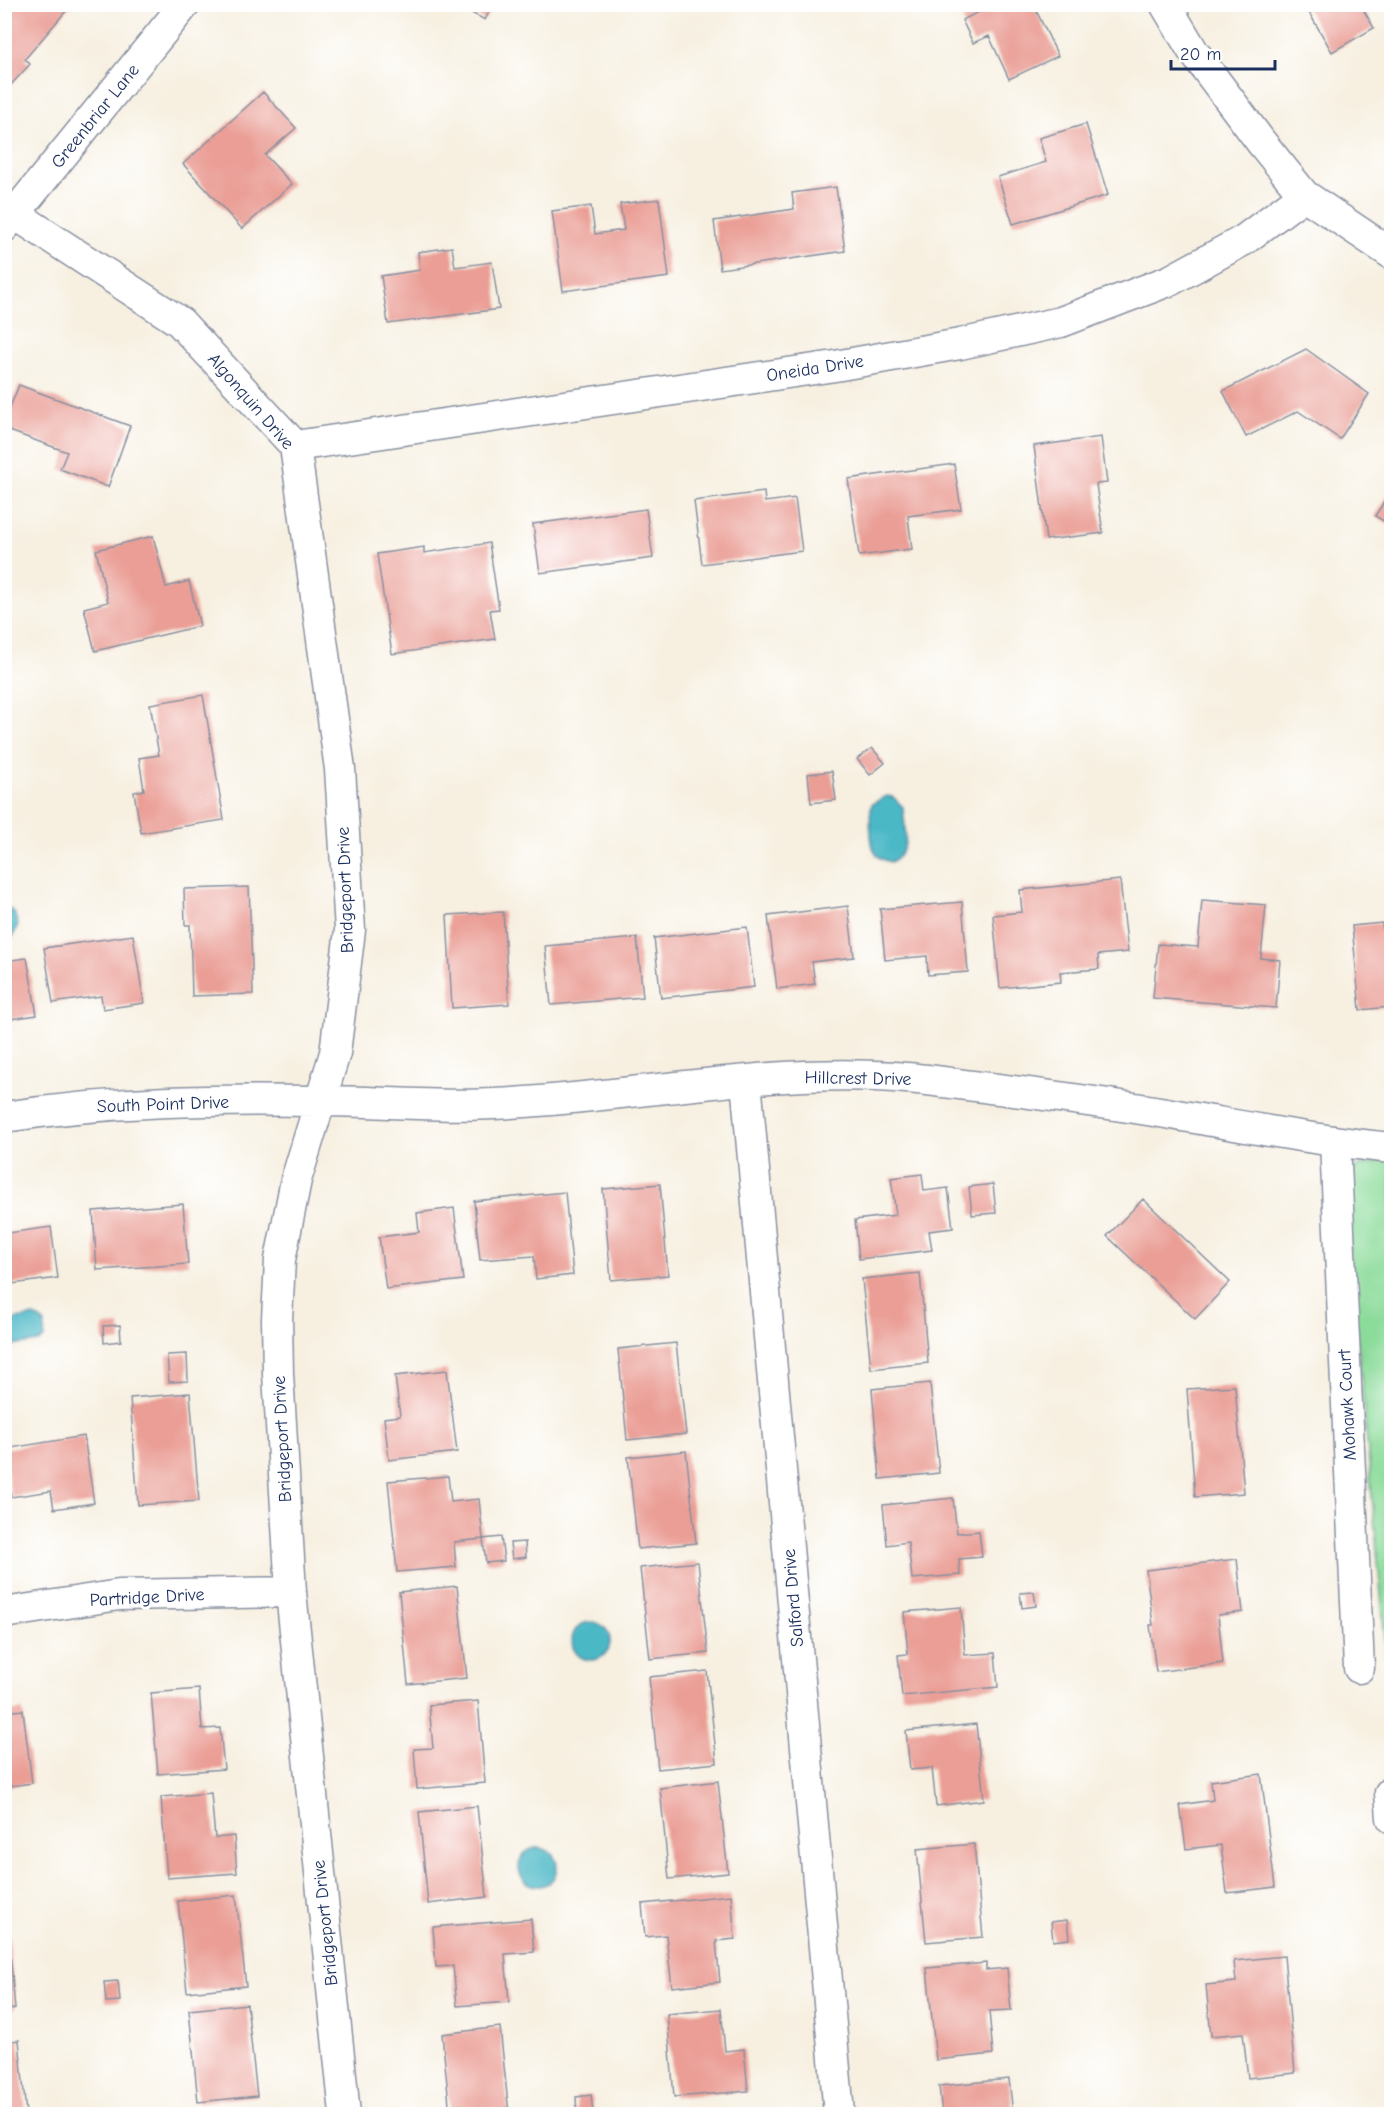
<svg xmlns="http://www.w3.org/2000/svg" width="1396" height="2119" font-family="'Comic Neue',sans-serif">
<rect width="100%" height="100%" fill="#fff"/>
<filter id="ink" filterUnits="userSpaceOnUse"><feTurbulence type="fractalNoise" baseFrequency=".0167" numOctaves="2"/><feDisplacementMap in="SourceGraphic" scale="12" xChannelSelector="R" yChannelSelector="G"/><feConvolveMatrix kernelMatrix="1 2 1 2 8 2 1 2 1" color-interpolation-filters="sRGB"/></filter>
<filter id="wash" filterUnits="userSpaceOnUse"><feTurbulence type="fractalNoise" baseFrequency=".008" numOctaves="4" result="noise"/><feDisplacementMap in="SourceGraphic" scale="24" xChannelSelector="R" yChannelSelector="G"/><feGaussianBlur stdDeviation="1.35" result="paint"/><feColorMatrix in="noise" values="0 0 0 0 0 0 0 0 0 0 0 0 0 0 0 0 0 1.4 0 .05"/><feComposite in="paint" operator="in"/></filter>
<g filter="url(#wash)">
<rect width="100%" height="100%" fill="#f7f0e1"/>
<path fill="#8bdb9a" stroke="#53857c" stroke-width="1.5" d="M1389,1158L1391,1159V1705L1344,1190L1354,1168Z"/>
<path fill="#4bb8c6" stroke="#337492" stroke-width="1.5" d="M886,796L893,797L903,807C904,827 913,851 891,862C884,860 878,859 875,852C870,844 869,813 872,804Z
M4,905L14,912L18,925L13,936L5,941Z
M34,1316L39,1318L45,1324L44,1338L38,1342L5,1347V1321Z
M572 1641a19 19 0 1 1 38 0a19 19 0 1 1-38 0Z
M519 1867a19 19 0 1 1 38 0a19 19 0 1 1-38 0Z"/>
<g id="blocks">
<path fill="#ea9e95" d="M4,4H72L25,59L30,64L9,87L4,83Z
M454,4H493L485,20Z
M995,4H1033L1058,56L1009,79L989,36L973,43L962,20Z
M1304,4H1360L1374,28L1332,52Z
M263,92L296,128L265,155L292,184L242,229L183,164Z
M1086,124L1108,195L1013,224L998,177L1046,162L1039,138Z
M836,187L845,251L720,269L714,221L794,209L792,193Z
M659,199L669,277L563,291L552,211L591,206L595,234L624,230L620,204Z
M452,247L455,267L492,262L499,309L388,324L381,276L420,270L418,252Z
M1306,349L1369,394L1340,439L1298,411L1246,437L1223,391Z
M19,385L130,426L108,487L60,469L67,452L4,429V422Z
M1101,437L1107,483L1096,484L1103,533L1046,540L1034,446Z
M954,464L961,509L908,516L912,549L859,556L848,479Z
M1392,489V526L1375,516Z
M764,492L765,502L795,498L802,551L702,564L694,501Z
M646,509L653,558L540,573L533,524Z
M153,536L166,587L189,581L200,626L95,651L84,608L108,602L96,550Z
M489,543L499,609L490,610L495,639L392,654L377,554L424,547V553Z
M203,695L224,820L141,833L134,792L144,790L139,758L159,755L150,704Z
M872,748L885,763L870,775L857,759Z
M832,771L836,800L811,803L808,774Z
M1120,880L1128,952L1098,955L1099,969L1060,972L1061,982L1000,988L993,915L1022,912L1020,890Z
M249,887L253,994L192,996L190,925H185L184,889Z
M1202,900L1266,905L1261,958L1280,960L1276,1008L1153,998L1158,944L1198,947Z
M962,902L968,972L928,975L927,956L885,960L880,909Z
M848,906L854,957L812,962L815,984L777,989L768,916Z
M503,912L509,1004L452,1008L447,915Z
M1382,923L1390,1007L1360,1010L1352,926Z
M747,927L754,987L661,998L654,938Z
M133,935L144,1003L103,1009L101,996L53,1003L44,948Z
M637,938L643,997L551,1005L545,946Z
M1392,947V993H1390L1386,948Z
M27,958L37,1015L4,1020V961Z
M922,1174L924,1191L948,1188L953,1228L929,1231L932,1250L859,1259L855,1220L896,1215L891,1178Z
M660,1184L668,1275L611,1280L603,1189Z
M993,1184L996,1213L972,1215L969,1187Z
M565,1192L573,1275L536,1279L534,1256L480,1260L474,1201Z
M1143,1199L1230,1282L1195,1319L1107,1236Z
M183,1204L188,1264L97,1270L93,1211Z
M454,1208L463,1280L386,1289L379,1237L419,1232L417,1213Z
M4,1216L8,1233L51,1227L58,1278L4,1285Z
M920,1273L928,1363L871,1369L862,1279Z
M120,1325L121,1341L104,1343L103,1326Z
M676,1343L686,1434L627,1440L618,1349Z
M187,1354L188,1381L169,1382L167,1355Z
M447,1370L457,1452L389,1460L384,1418L400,1416L395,1376Z
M930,1383L939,1473L880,1479L872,1389Z
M1235,1386L1244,1493L1195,1497L1187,1389Z
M190,1393L199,1501L138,1505L130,1398Z
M84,1436L94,1503L54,1509L51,1491L11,1497L4,1449Z
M686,1451L696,1543L638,1549L628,1457Z
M448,1476L451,1502L479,1499L483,1539L454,1542L456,1567L397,1572L388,1481Z
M953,1498L957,1533L979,1531L982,1557L959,1559L960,1575L912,1579L908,1542L887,1545L883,1505Z
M501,1537L504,1561L486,1563L483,1539Z
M525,1542L526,1557L512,1559L510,1543Z
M1237,1559L1243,1612L1218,1615L1223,1663L1156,1672L1150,1625H1153L1146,1570Z
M698,1562L708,1653L650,1659L640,1568Z
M457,1586L467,1678L408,1684L399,1592Z
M1034,1592L1036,1606L1022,1608L1020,1593Z
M961,1607L965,1655L995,1653L998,1687L902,1696L898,1655L908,1654L904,1612Z
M707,1671L717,1763L658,1769L649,1677Z
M199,1689L202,1729L220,1728L224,1769L158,1774L151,1693Z
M478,1701L485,1783L417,1789L414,1749L433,1748L429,1705Z
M23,1710L32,1783L4,1787V1712Z
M976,1724L984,1800L936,1806L932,1768L910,1770L906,1731Z
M1261,1774L1275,1887L1227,1893L1221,1845L1186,1849L1180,1805L1213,1800L1211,1781Z
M718,1781L728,1873L669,1879L660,1788Z
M211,1793L215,1838L234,1836L237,1873L167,1878L161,1797Z
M477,1806L487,1897L428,1904L419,1812Z
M974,1844L983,1937L926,1942L917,1849Z
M236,1895L246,1986L187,1992L178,1901Z
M731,1895L735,1939L716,1941L720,1982L672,1987L666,1935L645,1937L642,1904Z
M531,1919L534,1952L505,1954L509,2002L457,2006L453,1966L436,1967L433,1927Z
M1067,1920L1069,1939L1053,1941L1051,1922Z
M8,1927L15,2009L5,2010V1928Z
M1284,1956L1295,2073L1248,2078L1243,2033L1211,2036L1206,1985L1236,1982L1234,1961Z
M986,1963V1970L1007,1968L1011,2010L989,2011L993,2054L936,2060L927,1968Z
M118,1981L120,2001L106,2002L104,1982Z
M247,2004L257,2096L198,2102L189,2010Z
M721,2009L725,2051L744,2049L748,2091L674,2097L667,2014Z
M500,2027L509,2114H450L442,2034Z
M19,2040L26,2114H4V2042Z
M1009,2079L1013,2114H942L939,2086Z
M591,2095L593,2112L577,2114L576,2097Z"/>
</g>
</g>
<g filter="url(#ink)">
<use href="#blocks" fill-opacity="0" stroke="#8990a0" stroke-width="1.5"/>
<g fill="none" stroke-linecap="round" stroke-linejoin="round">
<defs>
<path id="street" d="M1165,4L1193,51L1261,142L1304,195L1392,254
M4,207L180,322L295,446L340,769L350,930L335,1053L296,1180L280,1260L277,1319L278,1374L291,1592L345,2114
M4,227L185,4
M295,446L835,366L960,344L1061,322L1171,280L1244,240L1304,195
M746,1081L839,2114
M4,1117C109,1101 214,1099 319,1101C377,1101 436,1107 494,1104C631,1098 770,1066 906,1078C934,1080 962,1085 990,1088C1052,1096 1115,1104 1177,1115C1248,1127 1319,1141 1392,1148
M1335,1142L1359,1668
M4,1613L119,1595L291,1592
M1392,1791L1390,1793L1392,1818"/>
</defs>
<use href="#street" stroke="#8990a0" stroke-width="33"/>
<use href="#street" stroke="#fff" stroke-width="30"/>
</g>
</g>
<g text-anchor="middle" stroke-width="6" stroke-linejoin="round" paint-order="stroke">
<g font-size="18" fill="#1b2f5e" stroke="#fff">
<text transform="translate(95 116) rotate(-51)" y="6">Greenbriar Lane</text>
<text transform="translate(815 368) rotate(-9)" y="6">Oneida Drive</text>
<text transform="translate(251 401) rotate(49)" y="6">Algonquin Drive</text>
<text transform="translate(345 890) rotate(-92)" y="6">Bridgeport Drive</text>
<text transform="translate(858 1078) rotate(1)" y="6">Hillcrest Drive</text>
<text transform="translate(163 1104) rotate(-2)" y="6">South Point Drive</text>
<text transform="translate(1347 1405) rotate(-93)" y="6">Mohawk Court</text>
<text transform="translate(282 1439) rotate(-93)" y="6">Bridgeport Drive</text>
<text transform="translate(147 1597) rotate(-3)" y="6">Partridge Drive</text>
<text transform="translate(793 1598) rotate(-95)" y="6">Salford Drive</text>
<text transform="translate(325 1923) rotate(-96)" y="6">Bridgeport Drive</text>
</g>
</g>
<rect width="1396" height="2119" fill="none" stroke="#fff" stroke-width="24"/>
<path d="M1171 60v9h104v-9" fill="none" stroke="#1b2f5e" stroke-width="3"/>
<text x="1180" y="60" font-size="18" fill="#1b2f5e" stroke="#ffffff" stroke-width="4.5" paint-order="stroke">20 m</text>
</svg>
